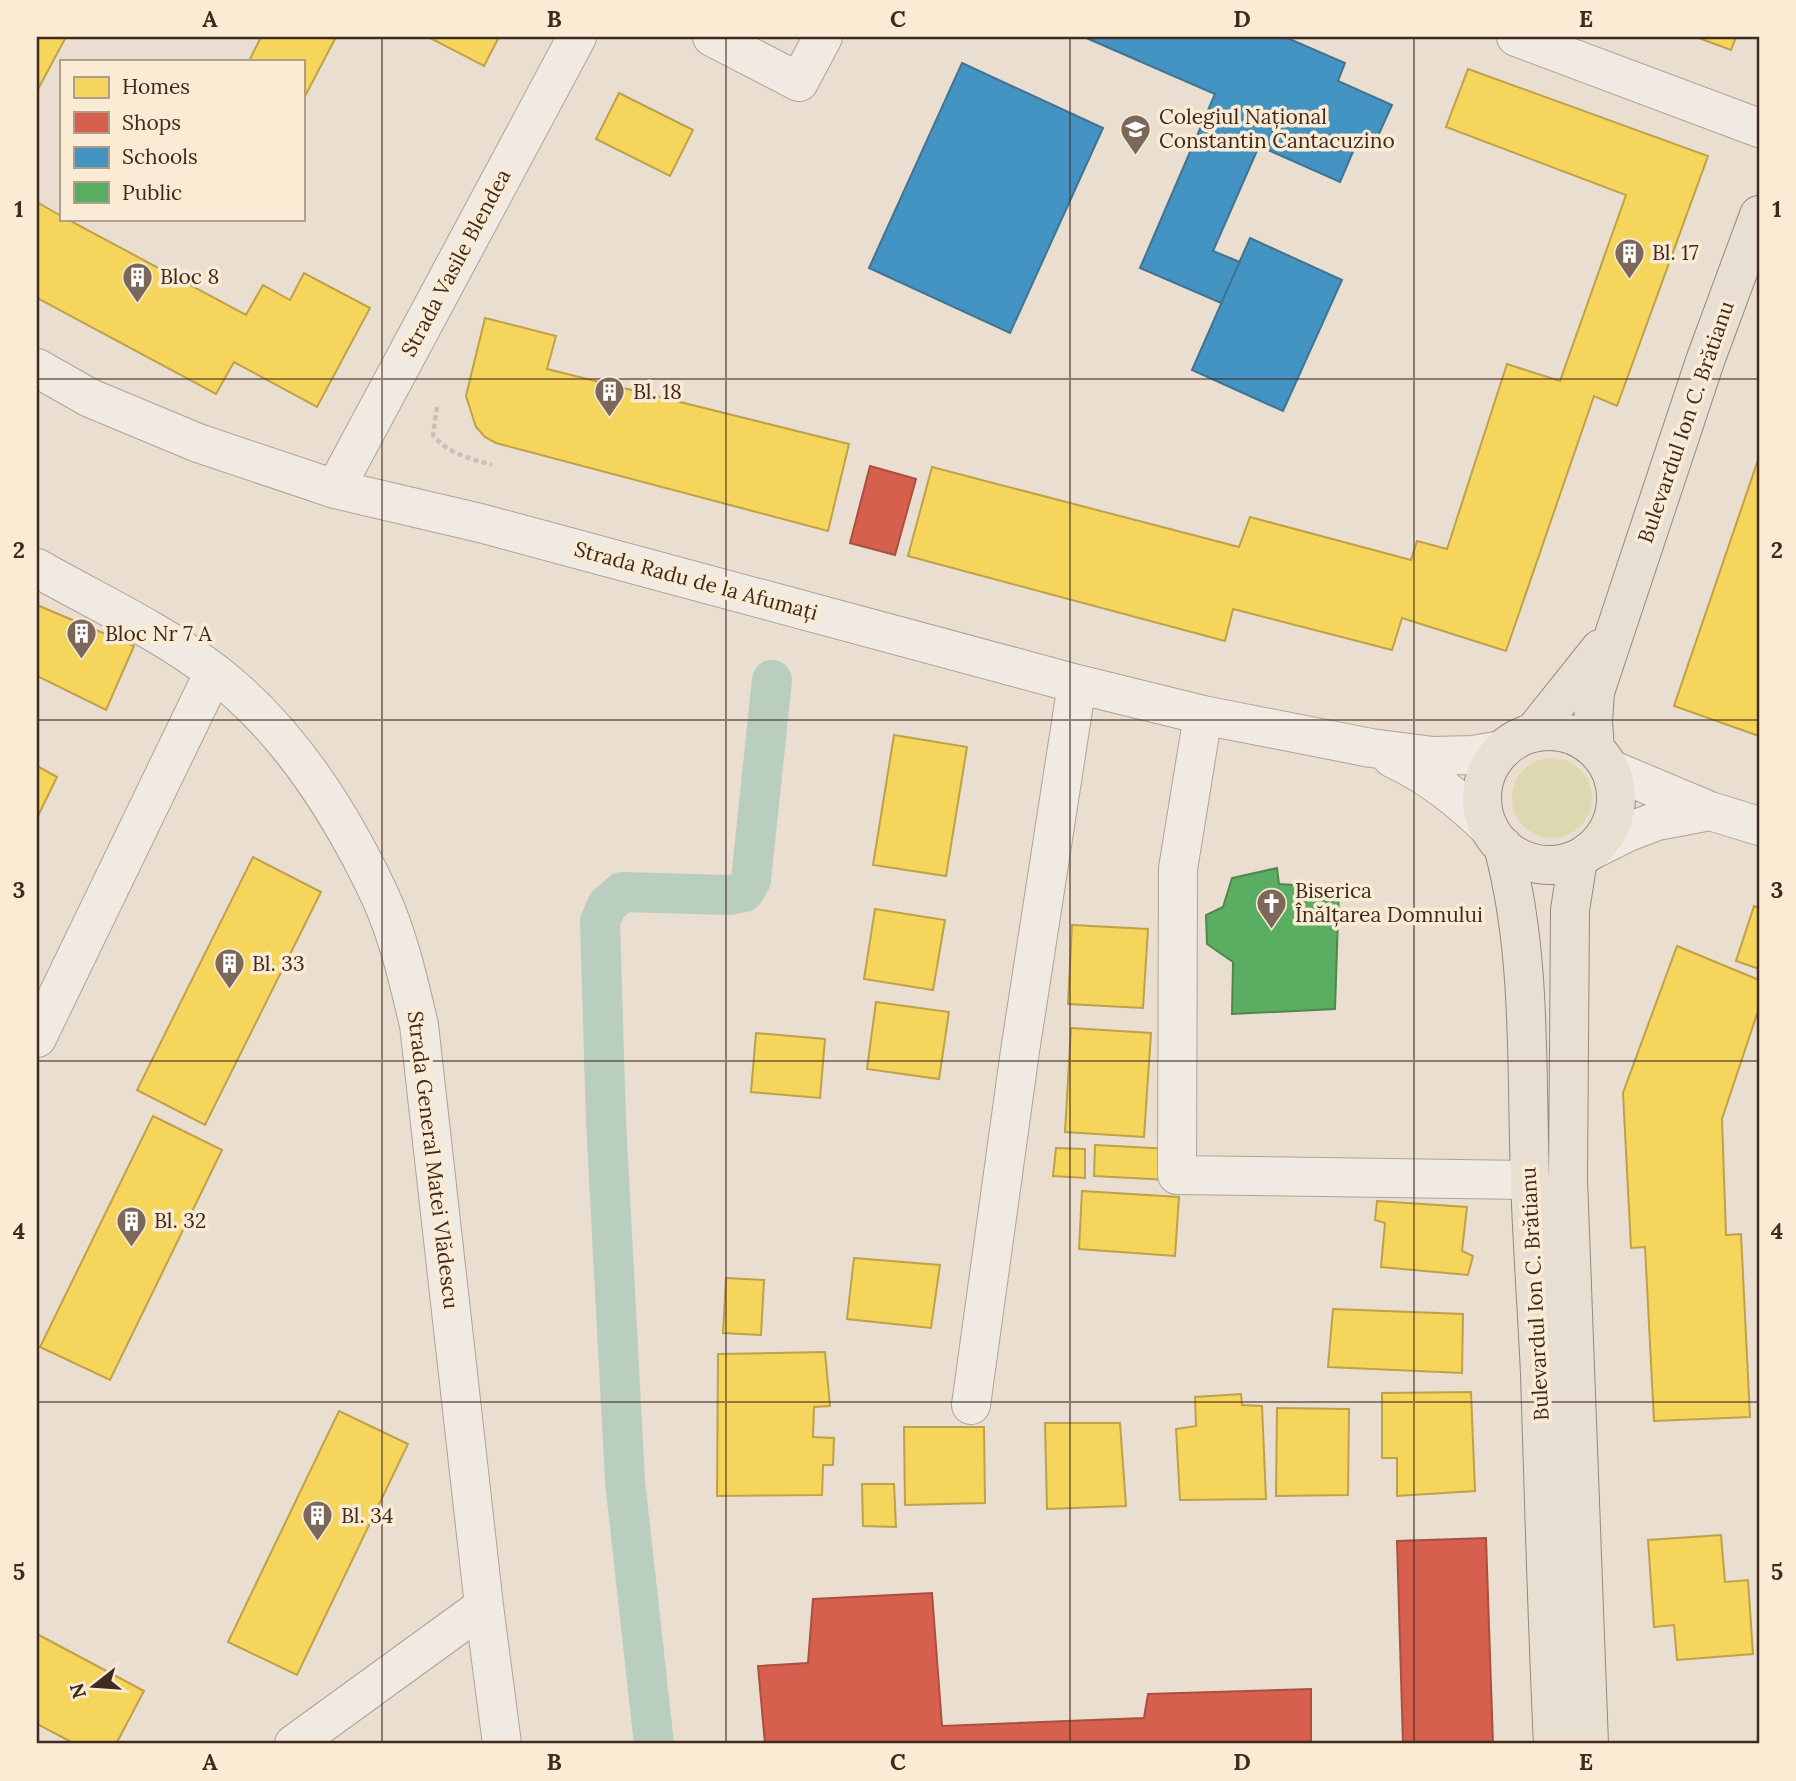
<svg xmlns="http://www.w3.org/2000/svg" width="1796" height="1781" font-family="Lora,serif">
<rect width="100%" height="100%" fill="#e9decf"/>
<path fill="#ddd8b0" d="M1512 798a40 40 0 1 1 80 0a40 40 0 1 1-80 0Z"/>
<path fill="#f6d55c" stroke="#bfa149" stroke-width="2" d="M37,37H66L37,91Z
M261,37H336L303,100V61H249Z
M431,37H499L484,66L430,38Z
M1696,37H1736L1731,50Z
M1468,69L1708,156L1617,406L1594,396L1506,651L1402,618L1392,650L1233,609L1225,641L908,556L932,467L1239,547L1250,517L1411,560L1417,541L1447,549L1507,364L1560,381L1626,195L1446,127Z
M619,93L693,130L670,176L596,139Z
M37,202L61,216V219H67L246,315L263,285L290,300L304,273L370,308L317,407L234,362L216,394L37,298Z
M485,318L556,336L547,369L849,444L828,531L496,443L485,437L476,427L466,396Z
M1759,457V736L1674,706Z
M37,605L134,646L106,710L37,676Z
M894,735L967,747L946,876L873,865Z
M37,766L57,777L37,818Z
M253,857L321,892L205,1125L137,1090Z
M1754,906L1759,908V969L1736,961Z
M875,909L945,920L933,990L864,979Z
M1072,925L1148,929L1143,1008L1068,1004Z
M1677,946L1759,980V1008L1722,1119L1726,1235L1741,1234L1750,1417L1654,1421L1645,1247L1631,1248L1623,1093Z
M876,1002L949,1012L939,1079L867,1069Z
M1071,1028L1151,1033L1144,1137L1065,1132Z
M756,1033L825,1039L820,1098L751,1092Z
M153,1116L222,1150L110,1380L40,1347Z
M1095,1145L1170,1149L1168,1180L1094,1176Z
M1056,1148L1085,1149V1178L1053,1176Z
M1082,1191L1179,1197L1175,1256L1079,1249Z
M1377,1201L1467,1207L1462,1251L1473,1256L1468,1275L1381,1267L1385,1223L1375,1220Z
M854,1258L940,1265L931,1328L847,1319Z
M726,1278L764,1280L761,1335L723,1333Z
M1333,1309L1463,1314L1462,1373L1328,1367Z
M825,1352L830,1406L814,1407L813,1437L834,1438L833,1465H823L822,1495L717,1496L718,1354Z
M1471,1392L1475,1491L1397,1496V1458H1382V1393Z
M1241,1394L1242,1405L1262,1406L1266,1499L1180,1500L1176,1429L1196,1426L1195,1397Z
M1277,1408L1349,1409L1348,1495L1276,1496Z
M339,1411L408,1444L297,1675L228,1642Z
M1045,1423H1120L1126,1506L1047,1509Z
M904,1427H984L985,1503L905,1505Z
M862,1484H894L896,1527L863,1526Z
M1721,1535L1725,1582L1748,1580L1753,1654L1677,1660L1674,1625L1654,1627L1648,1540Z
M37,1634L144,1691L116,1744H75L37,1724Z"/>
<path fill="#d6604d" stroke="#a9503f" stroke-width="2" d="M870,466L916,479L895,555L850,543Z
M1486,1538L1493,1744H1403L1397,1541Z
M932,1593L942,1726L1144,1718L1148,1694L1311,1689V1744H765L758,1666L808,1663L813,1599Z"/>
<path fill="#4393c3" stroke="#427391" stroke-width="2" d="M1084,37H1285L1345,63L1338,81L1392,105L1373,147L1358,140L1340,182L1259,146L1213,251L1240,262L1221,303L1140,268L1215,94Z
M962,63L1103,128L1010,333L869,268Z
M1250,238L1342,280L1283,411L1192,370Z"/>
<path fill="#5aae61" stroke="#52864d" stroke-width="2" d="M1277,868L1279,884L1339,888L1335,1009L1232,1014L1233,962L1207,944L1206,915L1223,907L1232,878Z"/>
<g fill="none" stroke-linecap="round" stroke-linejoin="round">
<path stroke="#bacec0" stroke-width="40" d="M654,1744L625,1481L606,1121L600,921L607,905L622,892L730,895L744,892L751,880L772,680"/>
<defs>
<path id="minor" d="M712,37L799,82L823,37
M1516,37L1759,128
M37,368L90,398L198,443L335,489L480,523L1077,684L1203,715L1371,748L1433,756L1473,755L1502,750
M335,489L577,37
M37,568C95,601 158,630 211,670C286,726 342,814 381,898C399,938 409,983 419,1025L484,1606L502,1744
M1203,715L1178,869L1177,1175L1530,1180
M1392,758C1430,776 1459,799 1489,828
M1610,769L1710,811L1759,826
M1590,851L1628,832L1657,821L1710,811
M37,1038L214,672
M971,1405L1020,1051L1077,684
M294,1744L484,1606"/>
<path id="major" d="M1482 798a67 67 0 1 1 134 0a67 67 0 1 1-134 0Z
M1533,733L1600,649
M1595,749L1593,722L1595,692L1705,361L1759,215
M1503,846C1532,954 1526,1067 1530,1178C1532,1243 1537,1308 1540,1374C1544,1497 1547,1621 1553,1744
M1578,859L1570,910L1568,1179L1589,1744"/>
</defs>
<use href="#minor" stroke="#afa397" stroke-width="40"/>
<use href="#major" stroke="#94897f" stroke-width="40"/>
<path stroke="#c9c0b8" stroke-width="4.5" stroke-dasharray="5 3.5" stroke-linecap="butt" d="M437,407L433,435C448,454 469,458 492,465"/>
<use href="#minor" stroke="#f0eae2" stroke-width="38"/>
<use href="#major" stroke="#e8dfd2" stroke-width="38"/>
</g>
<path fill="none" stroke="#40291d" stroke-width="2" stroke-opacity="0.55" d="M382,37V1744M726,37V1744M1070,37V1744M1414,37V1744M37,379H1759M37,720H1759M37,1061H1759M37,1402H1759"/>
<defs>
<symbol id="school-pin" viewBox="-11 -11 22 30"><path d="M0 17L-7.5 6A9.5 9.5 0 1 1 7.5 6Z" fill="#7b685b" stroke="#faebd5"/><path d="M0-5L7-2L0 1L-7-2ZM-4 1L0 2.5L4 1V4Q0 6-4 4Z" fill="#fff"/></symbol>
<symbol id="building-pin" viewBox="-11 -11 22 30"><path d="M0 17L-7.5 6A9.5 9.5 0 1 1 7.5 6Z" fill="#7b685b" stroke="#faebd5"/><path d="M-4-6H4V6H1V3H-1V6H-4ZM-2.5-4.3h1.7v1.8h-1.7ZM.8-4.3h1.7v1.8H.8ZM-2.5-1h1.7V.8h-1.7ZM.8-1h1.7V.8H.8Z" fill="#fff"/></symbol>
<symbol id="church-pin" viewBox="-11 -11 22 30"><path d="M0 17L-7.5 6A9.5 9.5 0 1 1 7.5 6Z" fill="#7b685b" stroke="#faebd5"/><path d="M-1.2-6h2.4v3.5h3.3v2.4h-3.3V6h-2.4V-.1h-3.3v-2.4h3.3Z" fill="#fff"/></symbol>
</defs>
<g fill-rule="evenodd">
<use href="#school-pin" x="1118" y="112" width="35" height="47"/>
<use href="#building-pin" x="1612" y="236" width="35" height="47"/>
<use href="#building-pin" x="120" y="260" width="35" height="47"/>
<use href="#building-pin" x="592" y="374" width="35" height="47"/>
<use href="#building-pin" x="64" y="616" width="35" height="47"/>
<use href="#church-pin" x="1254" y="886" width="35" height="47"/>
<use href="#building-pin" x="212" y="946" width="35" height="47"/>
<use href="#building-pin" x="114" y="1204" width="35" height="47"/>
<use href="#building-pin" x="300" y="1498" width="35" height="47"/>
</g>
<g text-anchor="middle" stroke-width="7" stroke-linejoin="round" paint-order="stroke">
<g font-size="21" fill="#40291d" stroke="#faebd5" text-anchor="start">
<text x="1159" y="124">Colegiul Național<tspan x="1159" dy="24">Constantin Cantacuzino</tspan></text>
<text x="1652" y="260">Bl. 17</text>
<text x="160" y="284">Bloc 8</text>
<text x="633" y="399">Bl. 18</text>
<text x="105" y="641">Bloc Nr 7 A</text>
<text x="1295" y="898">Biserica<tspan x="1295" dy="24">Înălțarea Domnului</tspan></text>
<text x="252" y="971">Bl. 33</text>
<text x="154" y="1228">Bl. 32</text>
<text x="341" y="1523">Bl. 34</text>
</g>
<g font-size="21" fill="#40291d" stroke="#faebd5">
<text transform="translate(456 263) rotate(-62)" y="7">Strada Vasile Blendea</text>
<text transform="translate(1686 422) rotate(-71)" y="7">Bulevardul Ion C. Brătianu</text>
<text transform="translate(696 581) rotate(15)" y="7">Strada Radu de la Afumați</text>
<text transform="translate(433 1160) rotate(83)" y="7">Strada General Matei Vlădescu</text>
<text transform="translate(1535 1294) rotate(-93)" y="7">Bulevardul Ion C. Brătianu</text>
</g>
</g>
<rect width="1796" height="1781" fill="none" stroke="#faebd5" stroke-width="77"/>
<rect x="60" y="60" width="245" height="161" fill="#faebd5" stroke="#b09d8b" stroke-width="2"/>
<rect x="74" y="77" width="35" height="21" fill="#f6d55c" stroke="#b09d8b" stroke-width="2"/>
<text x="122" y="94" font-size="21" fill="#40291d">Homes</text>
<rect x="74" y="112" width="35" height="21" fill="#d6604d" stroke="#b09d8b" stroke-width="2"/>
<text x="122" y="130" font-size="21" fill="#40291d">Shops</text>
<rect x="74" y="147" width="35" height="21" fill="#4393c3" stroke="#b09d8b" stroke-width="2"/>
<text x="122" y="164" font-size="21" fill="#40291d">Schools</text>
<rect x="74" y="182" width="35" height="21" fill="#5aae61" stroke="#b09d8b" stroke-width="2"/>
<text x="122" y="200" font-size="21" fill="#40291d">Public</text>
<g transform="translate(94 1686) rotate(253)" stroke="#faebd5" stroke-width="5" paint-order="stroke">
<path d="M0-5L12 26L0 18L-12 26Z" fill="#40291d"/>
<text y="-10" font-size="19" font-weight="bold" text-anchor="middle" fill="#40291d">N</text>
</g>
<rect x="38" y="38" width="1720" height="1704" fill="none" stroke="#40291d" stroke-width="2.5"/>
<g font-size="23" text-anchor="middle" font-weight="bold" fill="#40291d">
<text x="210" y="27">A</text>
<text x="554" y="27">B</text>
<text x="898" y="27">C</text>
<text x="1242" y="27">D</text>
<text x="1586" y="27">E</text>
<text x="19" y="217">1</text>
<text x="1777" y="217">1</text>
<text x="19" y="558">2</text>
<text x="1777" y="558">2</text>
<text x="19" y="898">3</text>
<text x="1777" y="898">3</text>
<text x="19" y="1239">4</text>
<text x="1777" y="1239">4</text>
<text x="19" y="1580">5</text>
<text x="1777" y="1580">5</text>
<text x="210" y="1770">A</text>
<text x="554" y="1770">B</text>
<text x="898" y="1770">C</text>
<text x="1242" y="1770">D</text>
<text x="1586" y="1770">E</text>
</g>
</svg>
